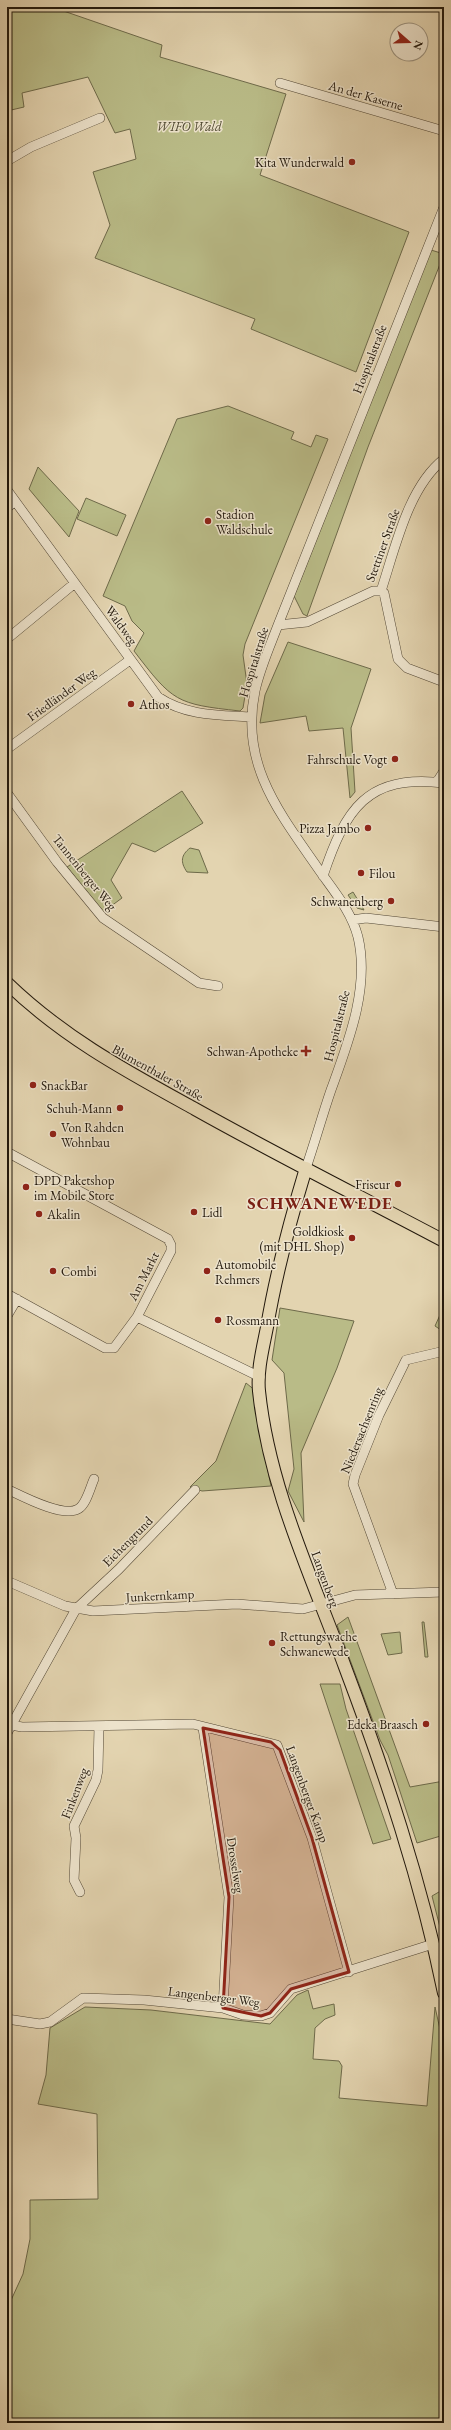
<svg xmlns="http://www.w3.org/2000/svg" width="451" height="2430" font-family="'EB Garamond',serif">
<rect width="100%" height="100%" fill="#e3d4b0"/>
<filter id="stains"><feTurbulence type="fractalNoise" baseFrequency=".005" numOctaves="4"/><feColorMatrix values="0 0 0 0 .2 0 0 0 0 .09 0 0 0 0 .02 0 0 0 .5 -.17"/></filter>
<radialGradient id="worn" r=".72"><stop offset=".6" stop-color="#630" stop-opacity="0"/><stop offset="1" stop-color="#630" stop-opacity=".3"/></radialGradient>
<path fill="#b9bb87" stroke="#6e6a4a" d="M7,7H52L162,45L160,57L286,94L260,175L409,232L356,372L251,329L255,319L95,258L110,225L93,172L136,159L130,129L115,133L88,77L22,93L24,107L7,111Z
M431,250L444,254L368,447L307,616L303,614L294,596Z
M228,406L294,432L291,439L311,447L316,435L328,439L245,644L243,655L247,684L243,708L240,711C176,704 173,702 134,651L144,633L132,621L125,606L103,596L177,419Z
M38,467L79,511L69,537L29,489Z
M86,498L126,515L117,536L77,519Z
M288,642L371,669L351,728L355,792L350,798L343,728L309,731L306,716L260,723L265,695Z
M182,791L203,823L155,852L132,843L111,880L122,898L103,912L67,867Z
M190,848L199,850L208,873L187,872C180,862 181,855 190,848Z
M353,892L364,910L357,908L348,895Z
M444,1306V1332L435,1326Z
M280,1308L354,1321L337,1368L301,1453L304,1522L288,1491L294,1469L284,1373L272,1360Z
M246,1383L256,1391L255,1408L271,1486L202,1491L190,1487L216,1461Z
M348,1617L410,1787L444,1781V1835L417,1843L388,1755L380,1740L337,1625Z
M422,1622H424L428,1657H425Z
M400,1632L402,1653L388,1655L381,1634Z
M320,1684H340L346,1709L391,1839L373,1844Z
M444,1889V1943L432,1896Z
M308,1990L313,2009L334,2004L335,2015L325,2019L315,2028L313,2059L339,2061L342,2066L339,2098L427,2106L435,2007L444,2047V2423H7V2309L23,2274L30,2239V2200L98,2199L97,2114L38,2104L46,2075L50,2028L85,2007L151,2010L270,2024L297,1995Z"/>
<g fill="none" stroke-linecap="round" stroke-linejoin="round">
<defs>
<path id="minor" d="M280,83L444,131
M7,161L31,147L100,118
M7,490L158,697C186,716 219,715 251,717
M7,508L15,501
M381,591L384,593L398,659L407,668L444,682
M278,625L307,622L373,591H381C395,549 408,487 444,459
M7,639L75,583
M7,749L130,660
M437,782L444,771
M7,793L57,862L103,918L199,983L218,986
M323,876C345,810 367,773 444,783
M352,920L366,918L444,927
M7,1152L168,1239L171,1245V1251L137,1317L260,1377
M306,1168C315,1142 322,1116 331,1090C348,1043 370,988 358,937C351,910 332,889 317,867C278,811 240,763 255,691C260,668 270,646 278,625L444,207
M7,1294L105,1348H114L137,1317
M7,1316L17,1299
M7,1489C22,1496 63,1518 78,1509C86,1505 90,1488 94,1479
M7,1581L65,1606L93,1611L237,1604L303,1609L355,1595L444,1592
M393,1594L353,1484L355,1475L379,1415L406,1360L440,1352L444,1354
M11,1725L22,1727L193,1724L277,1745L312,1838L349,1972
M203,1728L229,1897L223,2008
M7,1733L76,1609L119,1569L195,1490
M80,1892L74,1880L76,1838L74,1826L96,1780L98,1770L99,1726
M7,2019L40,2024L50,2022L83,1998L144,2000L223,2008L243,2015L261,2016L270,2013L291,1989L433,1944"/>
<path id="major" d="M7,983C64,1038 126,1071 195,1109C277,1155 361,1197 444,1241
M306,1168C290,1221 276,1273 267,1327C263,1348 257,1370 259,1391C269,1488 312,1577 345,1667C385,1773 421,1881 444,1993"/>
</defs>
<use href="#minor" stroke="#524735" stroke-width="10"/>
<use href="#major" stroke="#22180c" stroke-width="14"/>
<use href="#minor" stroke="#ede3cc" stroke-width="9"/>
<use href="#major" stroke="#e3d4b0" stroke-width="12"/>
</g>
<path fill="#8f2418" fill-opacity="0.2" stroke="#8f2418" stroke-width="3" stroke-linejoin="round" d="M203,1728L271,1742L280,1750L312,1838L349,1972L291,1989L270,2013L261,2016L223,2008L229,1897Z"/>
<g fill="#8f2418" stroke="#ede3cc" stroke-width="1.5">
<circle cx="352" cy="162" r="4"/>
<circle cx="208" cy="521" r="4"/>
<circle cx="131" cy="704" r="4"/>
<circle cx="395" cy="759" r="4"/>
<circle cx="368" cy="828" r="4"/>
<circle cx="361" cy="873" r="4"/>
<circle cx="391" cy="901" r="4"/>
<path d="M304 1045h4v4h4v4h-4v4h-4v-4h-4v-4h4z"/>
<circle cx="33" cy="1085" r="4"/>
<circle cx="120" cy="1108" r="4"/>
<circle cx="53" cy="1134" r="4"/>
<circle cx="398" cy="1184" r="4"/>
<circle cx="26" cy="1187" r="4"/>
<circle cx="194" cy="1212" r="4"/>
<circle cx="39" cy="1214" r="4"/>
<circle cx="352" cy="1238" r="4"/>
<circle cx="53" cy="1271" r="4"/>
<circle cx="207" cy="1271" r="4"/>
<circle cx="218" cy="1320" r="4"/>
<circle cx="272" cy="1643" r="4"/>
<circle cx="426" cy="1724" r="4"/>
</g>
<g text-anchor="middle" stroke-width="3" stroke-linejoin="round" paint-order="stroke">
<g font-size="13" fill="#22180c" stroke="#ede3cc">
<text transform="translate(366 95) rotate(16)" y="5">An der Kaserne</text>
<text transform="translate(369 359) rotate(-69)" y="5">Hospitalstraße</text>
<text transform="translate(382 545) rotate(-70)" y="5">Stettiner Straße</text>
<text transform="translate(122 625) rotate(54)" y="5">Waldweg</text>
<text transform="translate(253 662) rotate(-73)" y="5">Hospitalstraße</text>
<text transform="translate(61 694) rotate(-36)" y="5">Friedländer Weg</text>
<text transform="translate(85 872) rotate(51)" y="5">Tannenberger Weg</text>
<text transform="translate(336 1026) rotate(-76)" y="5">Hospitalstraße</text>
<text transform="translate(158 1072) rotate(29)" y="5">Blumenthaler Straße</text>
<text transform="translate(143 1276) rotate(-63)" y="5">Am Markt</text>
<text transform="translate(361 1430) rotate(-68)" y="5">Niedersachsenring</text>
<text transform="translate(127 1541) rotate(-45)" y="5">Eichengrund</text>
<text transform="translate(326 1579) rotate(70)" y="5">Langenberg</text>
<text transform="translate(160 1595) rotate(-3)" y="5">Junkernkamp</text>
<text transform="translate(74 1793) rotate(-69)" y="5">Finkenweg</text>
<text transform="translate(308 1794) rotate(70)" y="5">Langenberger Kamp</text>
<text transform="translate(236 1865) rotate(81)" y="5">Drosselweg</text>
<text transform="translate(214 1996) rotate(7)" y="5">Langenberger Weg</text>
</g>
<g font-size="13" font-style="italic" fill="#4f4931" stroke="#ede3cc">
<text x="189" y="131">WIFO Wald</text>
</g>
<g font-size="13" fill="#22180c" stroke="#ede3cc" text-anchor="start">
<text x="344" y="167" text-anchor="end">Kita Wunderwald</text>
<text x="216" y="519">Stadion<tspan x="216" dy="15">Waldschule</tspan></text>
<text x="139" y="709">Athos</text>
<text x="387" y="764" text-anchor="end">Fahrschule Vogt</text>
<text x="360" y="833" text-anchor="end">Pizza Jambo</text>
<text x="369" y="878">Filou</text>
<text x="383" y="906" text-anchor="end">Schwanenberg</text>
<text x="298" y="1056" text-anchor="end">Schwan-Apotheke</text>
<text x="41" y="1090">SnackBar</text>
<text x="112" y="1113" text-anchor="end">Schuh-Mann</text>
<text x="61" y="1132">Von Rahden<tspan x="61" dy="15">Wohnbau</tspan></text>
<text x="34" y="1185">DPD Paketshop<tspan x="34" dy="15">im Mobile Store</tspan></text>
<text x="390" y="1189" text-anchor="end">Friseur</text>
<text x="202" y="1217">Lidl</text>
<text x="47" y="1219">Akalin</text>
<text x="344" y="1236" text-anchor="end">Goldkiosk<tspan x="344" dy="15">(mit DHL Shop)</tspan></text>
<text x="215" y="1269">Automobile<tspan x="215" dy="15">Rehmers</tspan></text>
<text x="61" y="1276">Combi</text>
<text x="226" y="1325">Rossmann</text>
<text x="280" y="1641">Rettungswache<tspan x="280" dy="15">Schwanewede</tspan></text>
<text x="418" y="1729" text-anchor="end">Edeka Braasch</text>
</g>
<g font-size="17" font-weight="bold" letter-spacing="1" fill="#7a1f14" stroke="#ede3cc">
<text x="320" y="1209">SCHWANEWEDE</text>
</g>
</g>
<rect width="451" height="2430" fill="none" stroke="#e3d4b0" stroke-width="24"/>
<rect x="8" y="8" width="435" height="2414" fill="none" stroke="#22180c" stroke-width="2"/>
<rect x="12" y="12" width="427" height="2406" fill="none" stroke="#22180c"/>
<g transform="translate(409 42) rotate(110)"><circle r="19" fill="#ede3cc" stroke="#9c927f"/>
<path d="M0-3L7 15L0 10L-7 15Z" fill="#8f2418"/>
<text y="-6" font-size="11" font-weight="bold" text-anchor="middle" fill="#22180c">N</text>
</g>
<rect width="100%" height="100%" filter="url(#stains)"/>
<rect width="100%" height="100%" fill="url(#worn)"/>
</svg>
